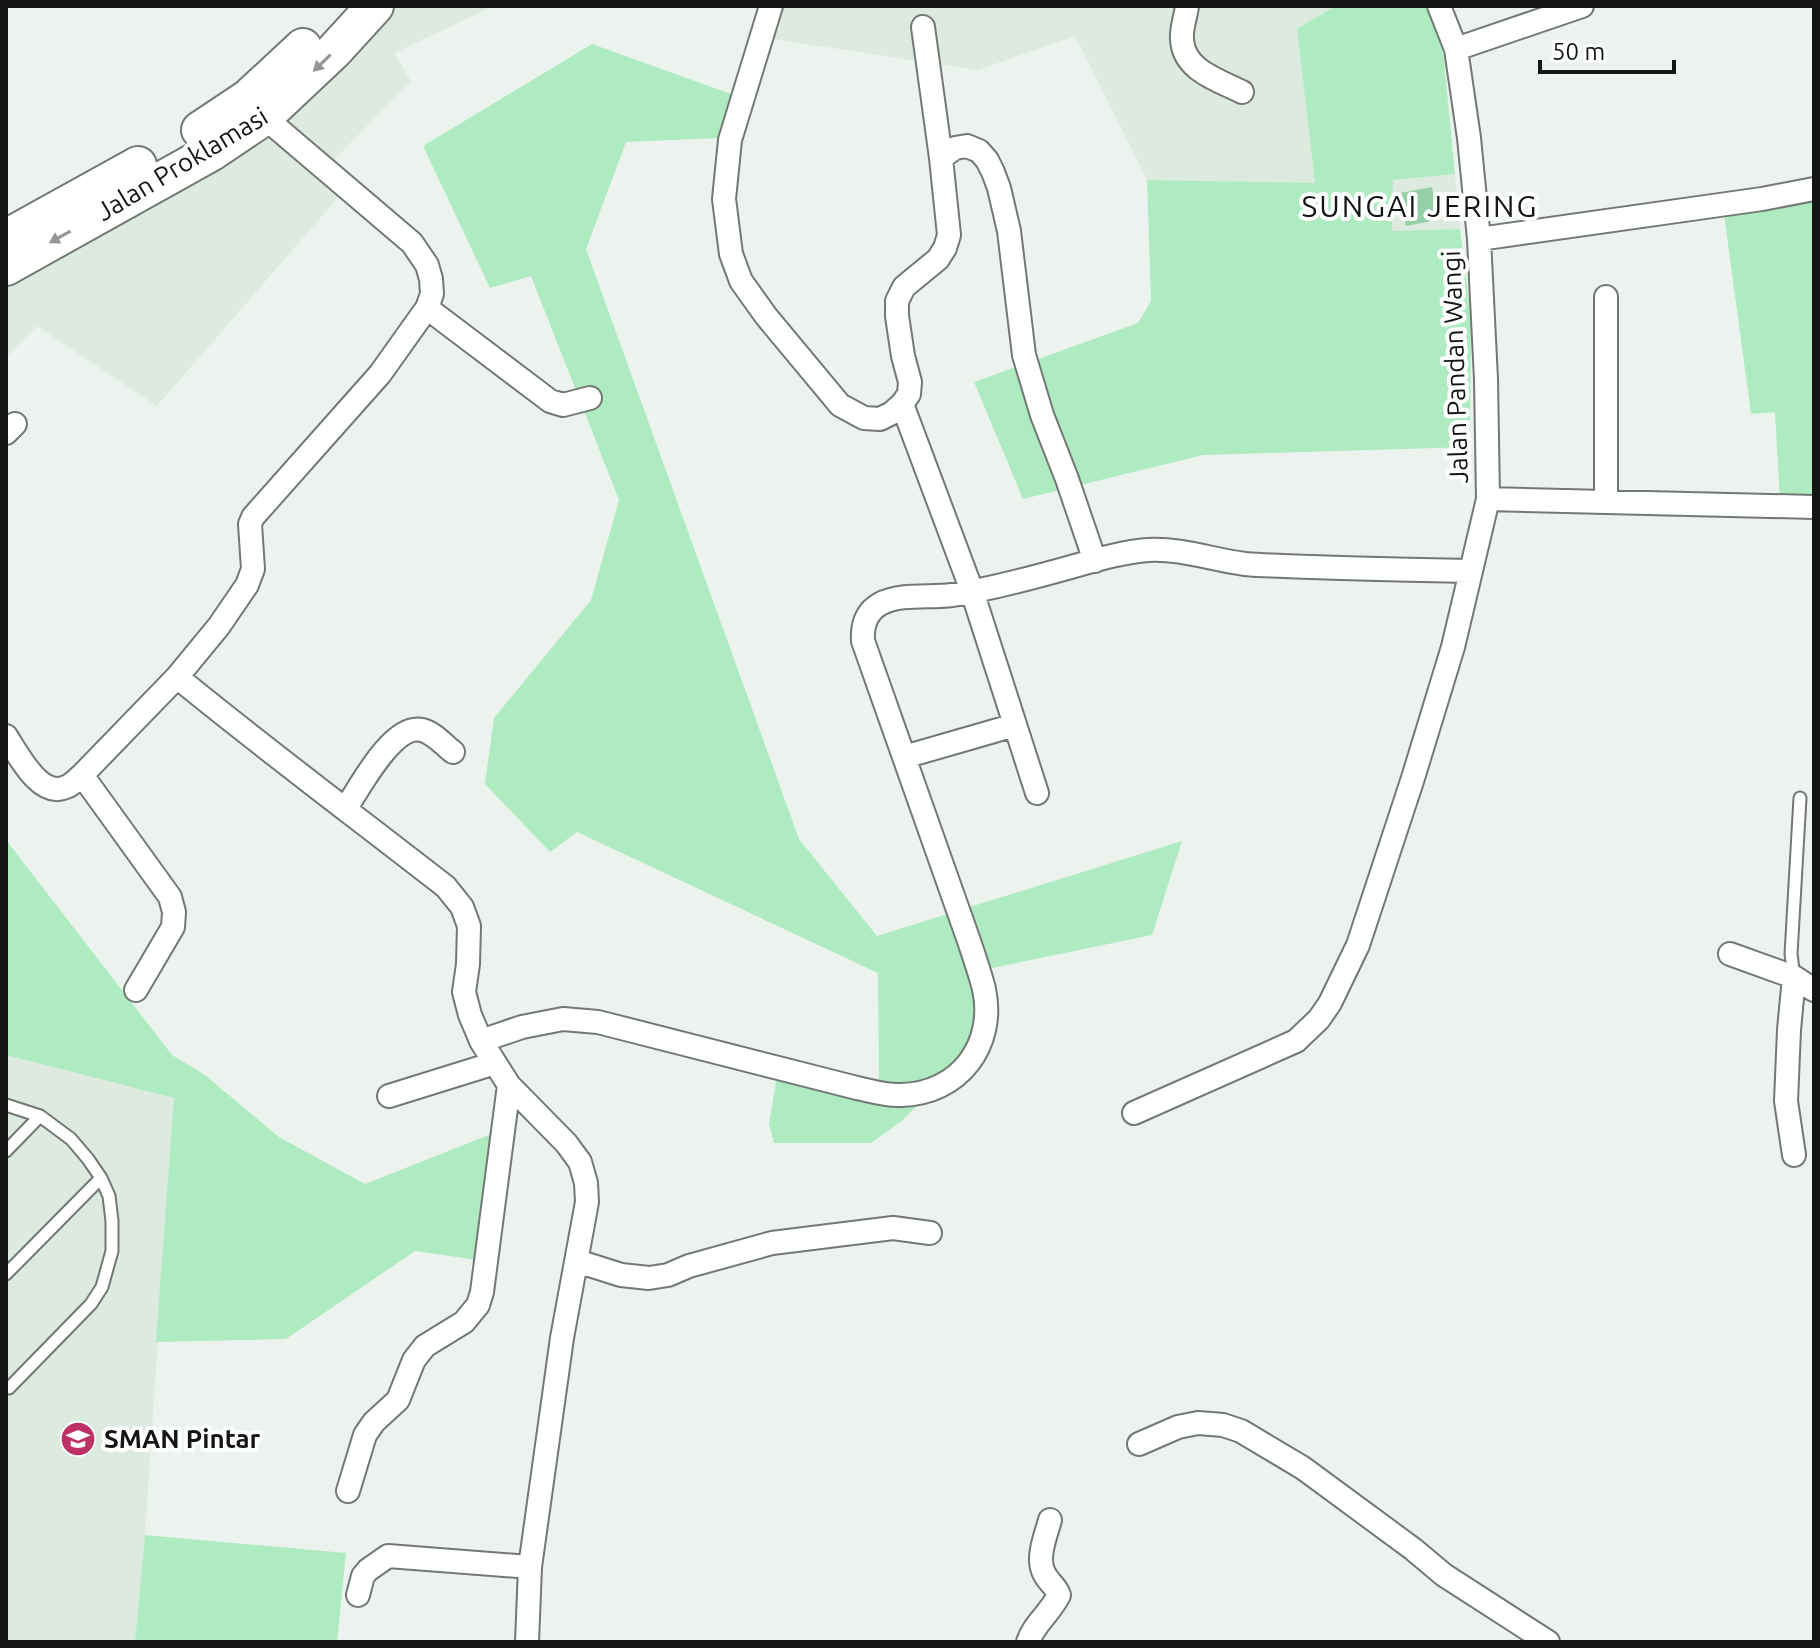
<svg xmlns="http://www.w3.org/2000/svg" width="1820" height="1648" font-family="Ubuntu,sans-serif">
<rect width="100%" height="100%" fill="#ecf3ee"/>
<path fill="#dceae0" d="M384,6H494L394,53L411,81L328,166L349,185L157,406L37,326L6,357V275Z
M758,6H1335L1297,29L1315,184L1147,180L1075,36L978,70L766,38L775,11Z
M1455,174L1460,229L1392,231L1393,180Z
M6,1055L174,1098L145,1535L135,1642H6Z"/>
<path fill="#afebc1" d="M1335,6H1429L1441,42L1444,60L1455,174L1393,180L1392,231L1460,229L1471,318L1470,447L1203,455L1023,499L974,382L1138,323L1151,301L1147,180L1315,183L1297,29Z
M592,44L745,99L718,138L626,142L586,249L799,839L877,936L1182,841L1152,935L973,972L980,1026L966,1054L903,1120L871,1143H774L769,1124L779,1064L879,1086L878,973L577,832L550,852L485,784L494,718L591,600L619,500L531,276L490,288L423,146Z
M1814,198V499L1780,500L1775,412L1751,414L1724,214Z
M6,840L172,1055L205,1075L279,1137L365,1184L499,1131L478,1260L415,1251L286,1339L156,1342L174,1098L6,1055Z
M145,1535L346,1553L337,1642H135Z"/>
<path fill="#94cfa6" d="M1432,187L1437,220L1406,226L1400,193Z"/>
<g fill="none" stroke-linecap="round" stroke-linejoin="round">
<defs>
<path id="service" d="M1794,977L1791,954L1800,798
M6,1105L40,1116L71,1139L88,1159L101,1178L109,1196L112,1221V1251L102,1287L91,1304L9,1388
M6,1151L40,1116
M6,1274L101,1178"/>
<path id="minor" d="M771,6L730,140L724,199L731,254L741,281L766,316L840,405L864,418L880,419L892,413L902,404L909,394L910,382L903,356L897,316V301L904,287L938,259L945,248L949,235L941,158L955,148L967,146L979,151L987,160L993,172L999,188L1009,231L1024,355L1042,415L1067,479L1095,561
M1187,6C1186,16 1181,28 1182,39C1183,70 1218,80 1242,92
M1439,6L1456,49L1469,138L1479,239L1486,379L1488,499L1814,507
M923,27L941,158
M1456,49L1582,6
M1479,239L1762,199L1814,189
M1606,297V502
M427,308L550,401L563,405L590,398
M902,404L972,591L1037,793
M6,433L15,424
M177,677C265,749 356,817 446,887L462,907L469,926L468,964L464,992L470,1015L481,1041L509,1085L566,1143L580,1162L586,1183L587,1202L562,1338L530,1567L527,1642
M6,736C18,754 40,799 66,787C72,785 77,779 82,775L177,677L219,626L247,585L253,569L250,524L253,517L380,374L427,308L432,294L431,279L427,265L412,243L264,117
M904,757L1015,725
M82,775L170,897L174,912L173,927L136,990
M346,808C360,787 393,723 422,730C434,733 444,745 453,752
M1730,954L1794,977L1814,990
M481,1041L522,1027L563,1019L598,1022L857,1088C871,1091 887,1096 901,1095C959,1094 996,1045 984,989C980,973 974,956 969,941L863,641C862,626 866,612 880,604C901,593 929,598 952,595C992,589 1032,578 1071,567C1096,560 1122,552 1148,550C1181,548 1213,560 1245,564C1267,566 1290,566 1312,567C1365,569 1418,570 1471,571
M389,1096L495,1063
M1134,1113L1296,1041L1319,1019L1330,1003L1358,945L1413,778L1453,647L1488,499
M1794,1155L1786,1101L1789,1030L1794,977
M577,1261L621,1275L649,1278L668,1275L689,1266L772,1243L893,1228L930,1233
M1139,1444L1178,1427L1198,1423L1223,1425L1241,1431L1303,1468L1413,1549L1444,1575L1548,1642
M348,1491L365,1435L374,1422L398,1400L414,1360L425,1346L464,1322L478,1305L482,1292L509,1085
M358,1595L363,1576L368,1570L388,1556L530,1567
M1028,1642C1033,1625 1051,1612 1059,1595C1056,1586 1048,1582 1044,1573C1036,1558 1046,1535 1050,1520"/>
<path id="trunk" d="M200,130L248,98L303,47
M6,238L138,165
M6,267L212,152L264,117L333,52L375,6"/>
</defs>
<use href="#service" stroke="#727874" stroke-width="15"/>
<use href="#minor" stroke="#727874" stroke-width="26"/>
<use href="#trunk" stroke="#727874" stroke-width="40"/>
<use href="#service" stroke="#fff" stroke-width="11"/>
<use href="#minor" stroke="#fff" stroke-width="22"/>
<use href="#trunk" stroke="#fff" stroke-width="36"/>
</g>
<defs><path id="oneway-solid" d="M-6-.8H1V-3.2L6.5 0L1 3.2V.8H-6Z" transform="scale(2)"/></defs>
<g fill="#959695">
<use href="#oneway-solid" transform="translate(322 63) rotate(136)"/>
<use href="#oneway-solid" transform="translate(60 237) rotate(151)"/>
</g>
<defs>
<symbol id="school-disc" viewBox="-11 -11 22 22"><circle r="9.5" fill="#bd3164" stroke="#fdfffe"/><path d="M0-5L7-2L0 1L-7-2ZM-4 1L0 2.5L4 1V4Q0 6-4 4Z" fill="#fff"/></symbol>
</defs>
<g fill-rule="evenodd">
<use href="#school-disc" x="58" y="1419" width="40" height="40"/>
</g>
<g text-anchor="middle" stroke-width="8" stroke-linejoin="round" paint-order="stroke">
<g font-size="26" fill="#131614" stroke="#fdfffe">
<text transform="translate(182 164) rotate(-31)" y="9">Jalan Proklamasi</text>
<text transform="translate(1455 367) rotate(-92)" y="9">Jalan Pandan Wangi</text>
</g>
<g font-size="26" font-weight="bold" fill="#131614" stroke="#fdfffe" text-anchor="start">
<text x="104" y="1448">SMAN Pintar</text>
</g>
<g font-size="30" letter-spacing="2" fill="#131614" stroke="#fdfffe">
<text x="1420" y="217">SUNGAI JERING</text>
</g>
</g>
<rect width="1820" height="1648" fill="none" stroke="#131614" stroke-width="16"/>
<path d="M1540 60v12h134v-12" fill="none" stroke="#131614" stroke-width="4"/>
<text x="1552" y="60" font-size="24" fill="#131614" stroke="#fdfffe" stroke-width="6" paint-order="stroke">50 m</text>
</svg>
